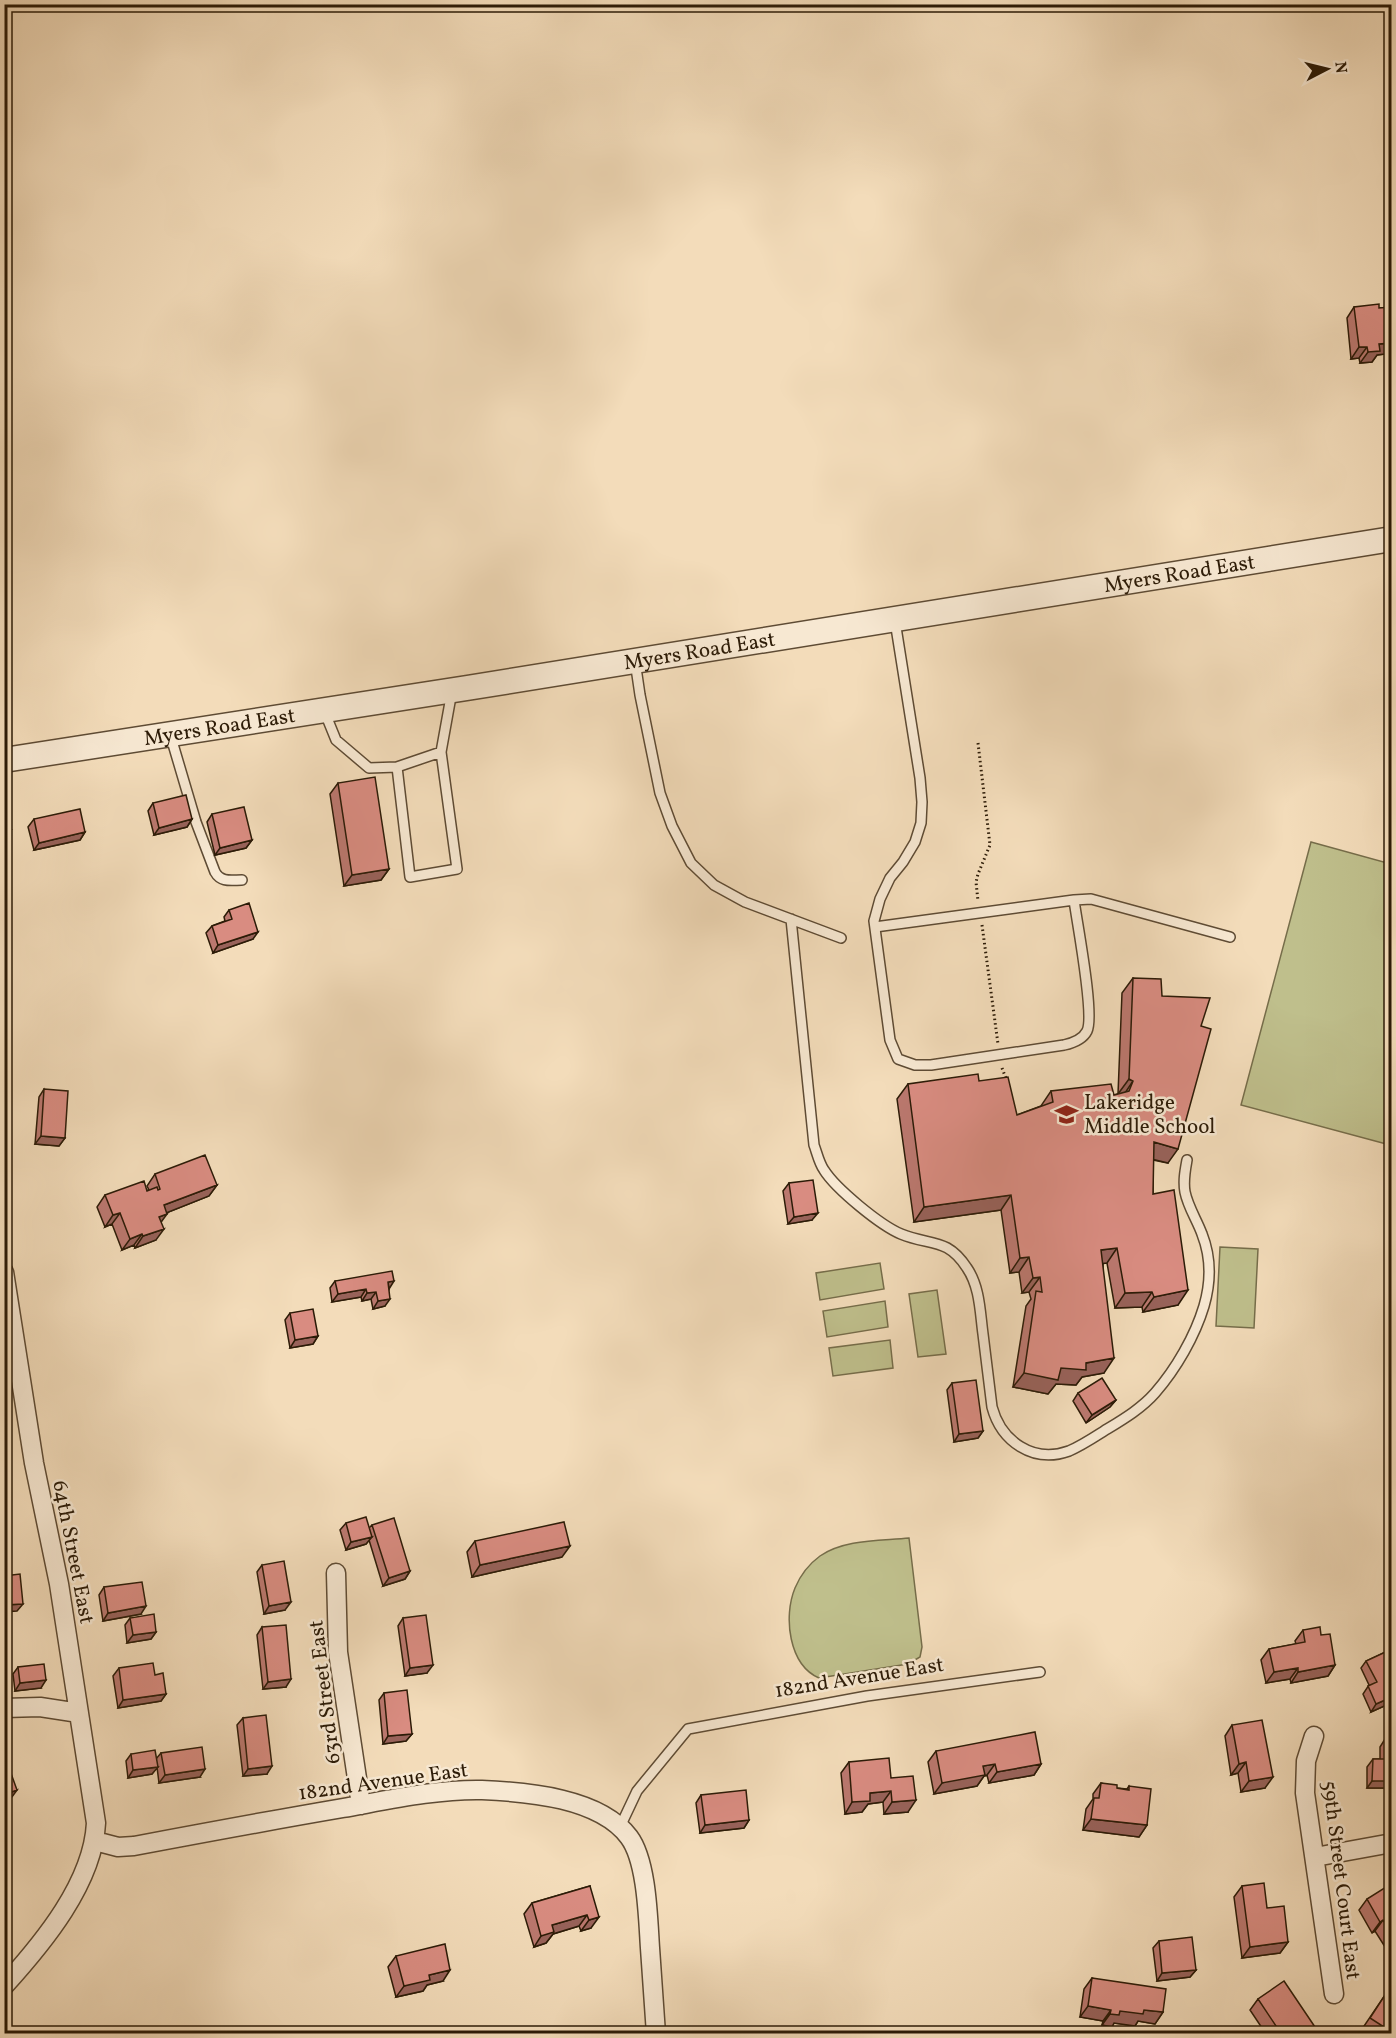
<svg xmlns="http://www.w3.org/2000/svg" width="1396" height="2038" font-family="Vollkorn,serif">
<rect width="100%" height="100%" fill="#f3dcba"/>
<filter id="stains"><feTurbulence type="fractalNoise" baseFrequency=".00333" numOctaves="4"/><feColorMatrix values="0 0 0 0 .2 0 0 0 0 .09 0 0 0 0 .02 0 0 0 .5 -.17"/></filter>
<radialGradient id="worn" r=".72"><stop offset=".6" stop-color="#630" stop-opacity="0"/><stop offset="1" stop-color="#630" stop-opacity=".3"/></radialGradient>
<path fill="#bfbf8c" stroke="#766d4a" stroke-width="1.5" d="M1311,842L1391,864L1390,1145L1241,1105Z
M1220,1247L1258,1249L1254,1328L1216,1326Z
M880,1263L884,1289L820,1300L816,1273Z
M937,1290L946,1354L918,1357L909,1294Z
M885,1301L888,1327L827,1337L823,1311Z
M890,1340L893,1368L833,1376L829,1348Z
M909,1538L922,1647L920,1657L908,1664L819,1678C789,1665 783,1617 795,1588C800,1576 809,1564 820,1556C845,1539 881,1541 909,1538Z"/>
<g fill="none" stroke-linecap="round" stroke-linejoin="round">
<defs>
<path id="service" d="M895,621L920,778L922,802L921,823L915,842L903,862L890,878L880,899L874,921L890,1040L898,1059L915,1065H931L1064,1045C1073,1043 1083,1039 1087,1031C1095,1015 1077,923 1074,900
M635,661L640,695L660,793L672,826L691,863L714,885L745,902L841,938
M325,713L336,740L369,768L397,767L410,877L457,869L441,752L452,691
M170,734L196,822L215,872C221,883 232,880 242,880
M397,767L441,752
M791,919L814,1145C817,1153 819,1163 824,1170C836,1189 880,1225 901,1234C930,1246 947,1237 967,1268C980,1287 980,1312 983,1334C986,1358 989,1383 992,1407C1001,1441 1033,1464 1069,1451C1081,1446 1093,1438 1104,1431C1122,1420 1141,1409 1155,1393C1176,1369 1195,1336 1204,1306C1211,1282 1211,1257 1202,1234C1197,1220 1188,1207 1185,1192C1183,1181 1185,1171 1187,1160
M875,927L1074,900L1091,899L1230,937
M620,1827L637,1791L688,1729L867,1696L1040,1672"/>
<path id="minor" d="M4,1272L34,1463L59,1584L96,1823C93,1883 43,1943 4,1986
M336,1573L338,1652L361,1805
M4,1708L40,1707L79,1713
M1314,1736L1306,1761L1305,1793L1334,1994
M95,1841L118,1847L134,1846C203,1833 273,1820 343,1808C388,1800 437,1789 482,1790C528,1792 600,1798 629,1837C647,1861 648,1918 650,1948C652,1976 654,2005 656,2034
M1315,1857L1392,1843"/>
<g id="tertiary">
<path id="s1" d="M4,760L467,688L1392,539"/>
</g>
</defs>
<use href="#service" stroke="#5e4b34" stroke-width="12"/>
<use href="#minor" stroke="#5e4b34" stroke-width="21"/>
<use href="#tertiary" stroke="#5e4b34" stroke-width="27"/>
<path stroke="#2c1b07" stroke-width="3" stroke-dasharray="1.5 3" stroke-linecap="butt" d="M978,743L990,845L978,874L976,882L978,901
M982,925L998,1044
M1002,1068L1007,1081"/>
<use href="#service" stroke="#f7e8d2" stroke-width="9"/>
<use href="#minor" stroke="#f7e8d2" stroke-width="18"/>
<use href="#tertiary" stroke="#f7e8d2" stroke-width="24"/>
</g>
<path fill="#bb786f" stroke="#2c1b07" stroke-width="1.5" d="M1354,307L1379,308L1392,307V379L1389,380L1385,354L1377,355L1372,362L1360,363L1359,358L1351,359L1347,318Z
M338,783L389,869L381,880L344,886L330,794Z
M153,803L192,819L187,827L154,835L148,811Z
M212,814L252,840L246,848L215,855L207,822Z
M34,819L85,832L80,840L34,850L28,827Z
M229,910L253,939L213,953L206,933L212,926L225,921L224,917Z
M1133,978L1162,996L1201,1026L1168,1163L1153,1160V1194L1178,1305L1143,1312L1142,1307L1115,1308L1107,1263H1103L1104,1373L1082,1377L1076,1385L1056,1384L1048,1394L1013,1387L1026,1306L1031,1299L1029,1292L1022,1293L1019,1272L1010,1273L1001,1210L914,1222L897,1099L908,1084L979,1081L1017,1115L1041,1106L1051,1091L1114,1095L1118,1094L1122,993Z
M44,1089L65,1138L59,1146L35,1144L39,1097Z
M155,1174L217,1185L209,1196L166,1213L161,1222L156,1240L135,1248L134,1245L122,1250L112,1224L105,1227L97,1207L105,1195L149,1190L147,1186Z
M789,1183L812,1220L788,1224L783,1191Z
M335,1281L389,1289L385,1306L373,1309L371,1299L362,1301L361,1297L332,1302L330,1288Z
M290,1313L318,1336L313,1344L290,1348L285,1320Z
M952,1383L983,1431L978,1438L954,1442L947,1390Z
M1078,1393L1116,1400L1110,1407L1086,1423L1073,1401Z
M346,1523L369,1528L372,1525L410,1571L405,1579L383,1586L369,1540L366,1544L346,1550L340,1530Z
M475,1541L562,1557L472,1577L467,1552Z
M262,1565L285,1610L264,1614L257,1572Z
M104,1587L141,1614L103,1621L99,1595Z
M130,1618L156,1632L151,1639L127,1643L125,1625Z
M403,1618L427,1673L405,1676L398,1626Z
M262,1627L286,1687L263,1689L257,1635Z
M1303,1630L1321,1635L1335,1665L1328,1676L1291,1683L1290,1679L1266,1683L1261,1660L1269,1649L1296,1644L1295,1641Z
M1392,1649V1701L1391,1703L1371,1712L1363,1694L1369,1685L1361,1668L1366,1661Z
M18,1667L41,1688L15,1691L13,1674Z
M119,1668L155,1675L166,1694L161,1701L118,1708L113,1676Z
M384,1693L412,1734L406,1741L383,1744L379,1700Z
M243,1718L267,1774L243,1776L237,1725Z
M1232,1725L1265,1788L1241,1792L1238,1773L1231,1775L1225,1736Z
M1385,1739H1392V1783L1388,1788H1367V1767L1373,1759H1380V1747Z
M936,1751L1041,1764L1034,1775L989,1783L987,1775L984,1776L977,1786L934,1794L928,1762Z
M161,1753L200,1777L159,1783L157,1767L152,1774L128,1778L126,1761L131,1754L156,1759Z
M849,1762L891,1778L908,1812L884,1814L883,1802L868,1804L862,1812L845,1814L841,1773Z
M1101,1783L1117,1788L1127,1789L1129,1786L1147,1825L1139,1837L1083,1830L1086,1809L1093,1799V1794Z
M701,1795L749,1820L744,1828L700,1833L696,1803Z
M590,1886L591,1928L581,1931L579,1926L553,1934L546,1943L534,1947L524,1914L532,1903Z
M1242,1886L1267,1908L1288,1942L1280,1953L1242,1958L1234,1897Z
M1392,1889V1948L1387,1950L1375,1931L1372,1933L1359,1910L1367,1899Z
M1159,1941L1196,1970L1190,1977L1157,1981L1153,1948Z
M396,1956L443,1981L427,1985L423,1991L396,1997L388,1967Z
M1092,1978L1163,2012L1155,2024L1138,2021L1135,2026L1114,2023L1112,2027L1102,2025L1103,2021L1080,2017L1084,1989Z
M1385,1995L1392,2000V2034H1369L1362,2029Z
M1258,1999L1315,2034H1266L1250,2010Z"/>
<path fill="#98625a" stroke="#2c1b07" stroke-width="1.5" d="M1392,343V345L1385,354L1377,355L1372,362L1360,363L1368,352L1379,344Z
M1359,347H1367L1359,358L1351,359Z
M192,819L187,827L154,835L159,828Z
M11,830L5,837H4V831Z
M85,832L80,840L34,850L39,843Z
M252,840L246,848L215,855L220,848Z
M389,869L381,880L344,886L352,875Z
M258,932L253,939L213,953L218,945Z
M1129,1079L1133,1081L1123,1096L1118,1094Z
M41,1136L65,1138L59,1146L35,1144Z
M1154,1142L1178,1149L1168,1163L1143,1157Z
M217,1185L209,1196L156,1217L164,1205Z
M1011,1195L1001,1210L914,1222L924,1207Z
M120,1213L112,1224L105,1227L113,1215Z
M818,1213L812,1220L788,1224L794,1217Z
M167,1214L159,1225V1217Z
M164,1229L156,1240L135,1248L143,1236Z
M142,1234L134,1245L122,1250L130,1239Z
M1117,1248L1107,1263L1091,1265L1101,1250Z
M1029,1257L1019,1272L1010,1273L1020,1258Z
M1040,1277L1029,1292L1022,1293L1033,1278Z
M394,1281L389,1289L388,1282Z
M366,1289L361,1297L332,1302L338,1294Z
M1188,1290L1178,1305L1143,1312L1154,1297Z
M376,1292L371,1299L362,1301L367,1293Z
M1152,1292L1142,1307L1115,1308L1125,1293Z
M390,1299L385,1306L373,1309L378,1301Z
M318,1336L313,1344L290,1348L295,1340Z
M1114,1358L1104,1373L1082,1377L1076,1385L1056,1384L1048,1394L1013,1387L1024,1373L1061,1368L1086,1363Z
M1116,1400L1110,1407L1086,1423L1092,1415Z
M983,1431L978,1438L954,1442L959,1434Z
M372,1537L366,1544L346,1550L351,1542Z
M570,1546L562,1557L472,1577L480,1565Z
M410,1571L405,1579L383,1586L389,1578Z
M291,1602L285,1610L264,1614L269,1606Z
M23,1604L17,1611L4,1612V1605Z
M146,1606L141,1614L103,1621L108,1613Z
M156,1632L151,1639L127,1643L133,1635Z
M433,1665L427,1673L405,1676L410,1668Z
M1335,1665L1328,1676L1291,1683L1298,1672Z
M1298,1668L1290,1679L1266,1683L1274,1672Z
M291,1679L286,1687L263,1689L268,1682Z
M46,1680L41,1688L15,1691L20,1683Z
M166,1694L161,1701L118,1708L123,1700Z
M1392,1697L1391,1703L1371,1712L1376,1704Z
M412,1734L406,1741L383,1744L388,1736Z
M1246,1762L1238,1773L1231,1775L1239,1764Z
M995,1764L987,1775L984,1776L977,1786L934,1794L942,1783L983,1766Z
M1041,1764L1034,1775L989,1783L997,1772Z
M272,1766L267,1774L243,1776L248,1769Z
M158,1767L152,1774L128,1778L133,1770Z
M205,1769L200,1777L159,1783L165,1775Z
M1273,1777L1265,1788L1241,1792L1249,1781Z
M1392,1777V1783L1388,1788H1367L1372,1781Z
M17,1790L12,1797L4,1800V1795Z
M891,1791L883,1802L868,1804L862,1812L845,1814L852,1802L870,1793Z
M916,1800L908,1812L884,1814L892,1802Z
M1091,1819L1147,1825L1139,1837L1083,1830Z
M749,1820L744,1828L700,1833L705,1825Z
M587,1915L579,1926L553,1934L546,1943L534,1947L541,1936L552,1925Z
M599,1917L591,1928L581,1931L589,1920Z
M1383,1920L1375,1931L1372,1933L1380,1922Z
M1288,1942L1280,1953L1242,1958L1250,1947Z
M450,1970L443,1981L427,1985L423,1991L396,1997L404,1986L429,1975Z
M1196,1970L1190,1977L1157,1981L1162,1973Z
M1088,2006L1111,2010L1103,2021L1080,2017Z
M1144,2010L1163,2012L1155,2024L1138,2021L1135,2026L1114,2023L1112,2027L1102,2025L1110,2014L1120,2011Z"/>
<path fill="#d98c81" stroke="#2c1b07" stroke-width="1.5" d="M1379,304V308L1392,307V343L1379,344L1380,351L1368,352L1367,347H1359L1354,307Z
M375,777L389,869L352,875L338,783Z
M186,795L192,819L159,828L153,803Z
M4,807H5L11,830L4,831Z
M244,807L252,840L220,848L212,814Z
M80,809L85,832L39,843L34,819Z
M249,903L258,932L218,945L212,926L232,919L229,910Z
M1133,978L1161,979L1162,996L1210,998L1201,1026L1211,1029L1178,1149L1154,1142L1153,1194L1174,1190L1188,1290L1154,1297L1152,1292L1125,1293L1117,1248L1101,1250L1114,1358L1086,1363V1370L1061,1368L1058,1380L1024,1373L1036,1291L1042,1292L1040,1277L1033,1278L1029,1257L1020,1258L1011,1195L924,1207L908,1084L978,1074L979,1081L1008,1077L1017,1115L1053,1102L1051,1091L1111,1084L1114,1095L1129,1091L1133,1081L1129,1079Z
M44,1089L68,1091L65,1138L41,1136Z
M205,1155L217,1185L164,1205L167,1214L159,1217L164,1229L143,1236L142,1234L130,1239L120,1213L113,1215L105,1195L144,1181L147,1191L157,1187L158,1190L160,1189L155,1174Z
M813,1180L818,1213L794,1217L789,1183Z
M392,1271L394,1281L388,1282L390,1299L378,1301L376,1292L367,1293L366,1289L338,1294L335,1281Z
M313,1309L318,1336L295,1340L290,1313Z
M1102,1378L1116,1400L1092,1415L1078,1393Z
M976,1380L983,1431L959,1434L952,1383Z
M366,1517L372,1537L351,1542L346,1523Z
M394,1518L410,1571L389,1578L372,1525Z
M564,1522L570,1546L480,1565L475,1541Z
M284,1561L291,1602L269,1606L262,1565Z
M20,1574L23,1604L4,1605V1576Z
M142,1582L146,1606L108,1613L104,1587Z
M154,1614L156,1632L133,1635L130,1618Z
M426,1615L433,1665L410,1668L403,1618Z
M286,1625L291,1679L268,1682L262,1627Z
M1320,1627L1321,1635L1330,1634L1335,1665L1298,1672V1668L1274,1672L1269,1649L1305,1642L1303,1630Z
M1392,1649V1697L1376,1704L1368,1686L1377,1682L1366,1661Z
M153,1663L155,1675L163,1673L166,1694L123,1700L119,1668Z
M44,1664L46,1680L20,1683L18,1667Z
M407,1690L412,1734L388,1736L384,1693Z
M266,1715L272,1766L248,1769L243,1718Z
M1262,1720L1273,1777L1249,1781L1246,1762L1239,1764L1232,1725Z
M1035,1732L1041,1764L997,1772L995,1764L983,1766L985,1775L942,1783L936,1751Z
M1385,1739H1392V1781H1372L1373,1759H1385Z
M202,1747L205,1769L165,1775L161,1753Z
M155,1750L158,1767L133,1770L131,1754Z
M4,1754L17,1790L4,1795Z
M889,1758L891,1778L913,1776L916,1800L892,1802L891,1791L870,1793V1801L852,1802L849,1762Z
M1101,1783L1117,1785V1788L1129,1790V1786L1151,1789L1147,1825L1091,1819L1094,1798H1099Z
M746,1790L749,1820L705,1825L701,1795Z
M1264,1883L1267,1908L1284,1906L1288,1942L1250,1947L1242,1886Z
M590,1886L599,1917L589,1920L587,1915L552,1925L554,1932L541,1936L532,1903Z
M1386,1887L1388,1891L1392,1889V1933L1383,1920L1380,1922L1367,1899Z
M1192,1937L1196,1970L1162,1973L1159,1941Z
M445,1944L450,1970L429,1975L430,1980L404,1986L396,1956Z
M1092,1978L1166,1989L1163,2012L1144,2010L1143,2014L1120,2011L1119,2015L1110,2014L1111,2010L1088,2006Z
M1284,1981L1317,2030L1313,2034H1292L1287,2027L1280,2032L1258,1999Z
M1385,1995L1392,2000V2024H1391L1387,2029L1370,2018Z
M179,2028L181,2034H166Z
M163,2030L165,2034H153Z"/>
<defs>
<symbol id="school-bare" viewBox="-9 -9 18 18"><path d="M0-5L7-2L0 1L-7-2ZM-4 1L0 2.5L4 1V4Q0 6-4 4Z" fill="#8f2418" stroke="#f7e8d2" stroke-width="2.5" paint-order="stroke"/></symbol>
</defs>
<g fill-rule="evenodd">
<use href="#school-bare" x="1050" y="1098" width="33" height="33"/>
</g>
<g text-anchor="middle" stroke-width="5" stroke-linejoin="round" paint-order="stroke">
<g font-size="21" fill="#2c1b07" stroke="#f7e8d2">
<text dy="7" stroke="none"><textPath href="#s1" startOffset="1190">Myers Road East</textPath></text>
<text dy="7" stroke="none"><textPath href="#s1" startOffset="704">Myers Road East</textPath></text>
<text dy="7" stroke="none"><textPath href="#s1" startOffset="218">Myers Road East</textPath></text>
<text transform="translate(74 1552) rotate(79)" y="7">64th Street East</text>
<text transform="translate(859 1677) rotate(-9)" y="7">182nd Avenue East</text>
<text transform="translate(324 1692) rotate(-97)" y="7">63rd Street East</text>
<text transform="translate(383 1781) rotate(-8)" y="7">182nd Avenue East</text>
<text transform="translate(1342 1880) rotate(83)" y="7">59th Street Court East</text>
</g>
<g font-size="21" fill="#2c1b07" stroke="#f7e8d2" text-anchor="start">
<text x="1084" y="1109">Lakeridge<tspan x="1084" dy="24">Middle School</tspan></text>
</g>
</g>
<rect width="1396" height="2038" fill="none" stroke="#f3dcba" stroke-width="24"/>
<rect x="6" y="6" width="1384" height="2026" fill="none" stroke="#2c1b07" stroke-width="3"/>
<rect x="12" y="12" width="1372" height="2014" fill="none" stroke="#2c1b07" stroke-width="1.5"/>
<g transform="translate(1327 69) rotate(83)" stroke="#f7e8d2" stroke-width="4.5" paint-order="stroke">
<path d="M0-4.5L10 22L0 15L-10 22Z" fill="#2c1b07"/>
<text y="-9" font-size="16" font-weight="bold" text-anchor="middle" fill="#2c1b07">N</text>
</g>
<rect width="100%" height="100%" filter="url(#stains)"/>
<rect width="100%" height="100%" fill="url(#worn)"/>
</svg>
